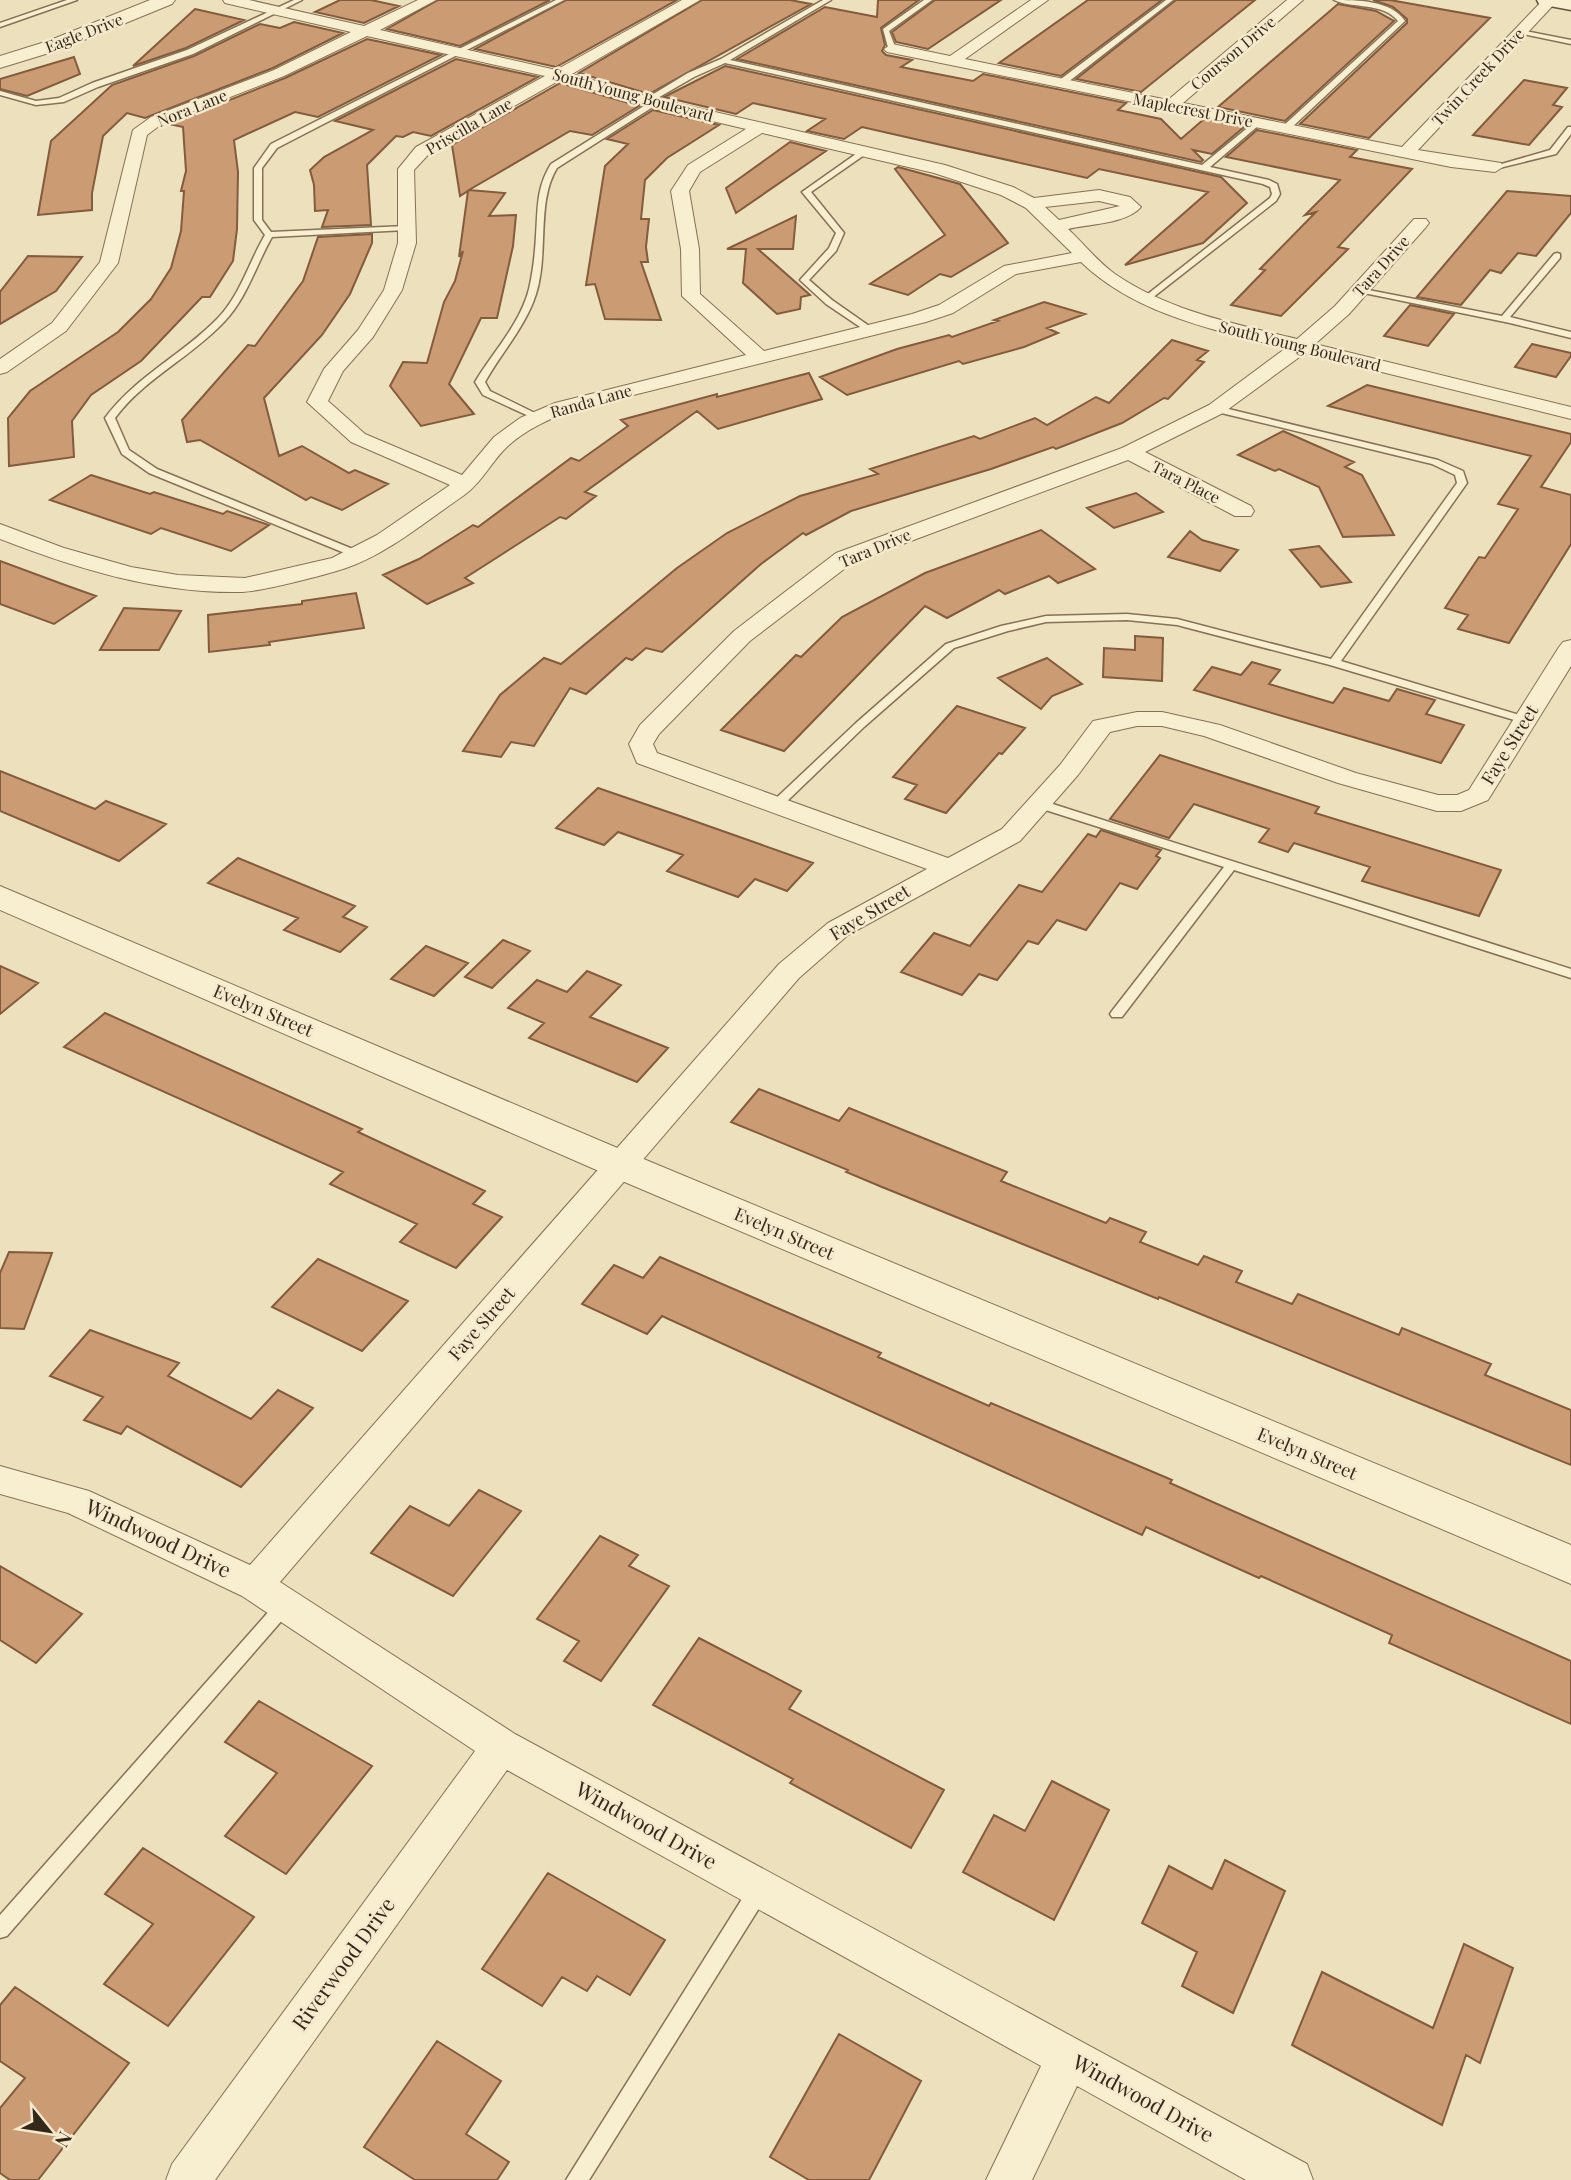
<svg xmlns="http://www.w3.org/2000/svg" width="1571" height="2180" font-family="'Playfair Display',serif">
<rect width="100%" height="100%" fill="#ede0bd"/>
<path fill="#cb9b73" stroke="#835b3d" stroke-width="2" d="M340,0H371L399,6L364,23L315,12Z
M438,0H550L460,46L387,29Z
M566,0H677L556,67L475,49Z
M702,0H790L811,4L649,94L579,73Z
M878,0H919L881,28L885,45L882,51L886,55L912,60L901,67L973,81L983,74L1126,103L1118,110L1161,119L1181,139L1204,119L1244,127L1212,154L1193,150L1203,160L1201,162L737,59L825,7L877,17Z
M935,0H1001L928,49L896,42L892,32Z
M1088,0H1162L1061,76L999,63Z
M1176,0H1255L1141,92L1076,79Z
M1373,0H1390L1490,18L1369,138L1300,124L1407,23V19L1393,7Z
M1338,4L1376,11L1394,21L1285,121L1218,107Z
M195,9L244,20L186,48L133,66Z
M294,22L343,33L273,68L145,118L127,113L103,136L92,193V210L38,215L51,141L112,85L194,56L260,24L280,28Z
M367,39L441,55L318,117L295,112L234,140L238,172L237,229L233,261L210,297H202L141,361L91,395L72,421L74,457L9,466L8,418L30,391L118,332L151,299L171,268L181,231L184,191H181L186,171L183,127L169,124L285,78Z
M74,57L80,74L27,96L0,89V79Z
M456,59L538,77L431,136L413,132L403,137L396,136L367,165L371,225L322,227L328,210L315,211L314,185L310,170L324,157L373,130L335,121Z
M725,66L1221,177L1247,203L1203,243L1125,265L1208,192L1099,169L1087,178L862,127L844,139L807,131L825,119L753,103L736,114L664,97Z
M1524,80L1567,88L1553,105L1562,107L1529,145L1473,135Z
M560,83L639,106L592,135L570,131L469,190L505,193L489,216L516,215L513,246L497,318H481L449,384L474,414L421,426L390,386L403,362L427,363L444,302L455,281L463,251L459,257L468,191L460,196L452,145Z
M653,110L719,125L667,158L645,180L641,219H649L646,247L648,262H641L661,320L605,319L595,284L586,285L605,166L628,144L607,139Z
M1257,130L1357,150L1350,157L1412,169L1338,247L1348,249L1281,316L1231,305L1265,270L1260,269L1316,212L1305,215L1340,180L1226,157Z
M790,142L826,151L736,213L726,188Z
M898,167L960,184L1008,243L951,277L940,274L908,295L870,284L945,235L895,169Z
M1507,191L1571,196V213L1536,256L1518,253L1501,273L1490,270L1461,305L1417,297Z
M796,216L793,249H758L810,295L801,297L800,309L777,314L743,283L746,249H727Z
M372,234V243L350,294L322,335L264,398L279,456L302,446L349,473L355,470L388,484L342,510L311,497L306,500L200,440L187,442L182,420L248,345L255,346L303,281L318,237Z
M28,256L82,257L56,291L0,324V292Z
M1044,302L1085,314L1047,328L1058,333L1024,347L963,364L959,361L847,395L820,377L897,349L949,335L952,337L998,321L994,320Z
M1410,305L1454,314L1428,346L1384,336Z
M1172,340L1208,351L1197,360L1204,362L1168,399L1164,398L1122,423L1056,449L1053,447L991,469L851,511L806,535L803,533L761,564L662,652L646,648L632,660L626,658L586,694L570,688L534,746L511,742L501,757L463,751L500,695L544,658L561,664L677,568L727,533L800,496L878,474L870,469L974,436L980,439L1035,418L1047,425L1096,397L1109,403Z
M1532,344L1571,353V356L1556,377L1515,367Z
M809,373L822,399L718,429L697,411L585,492L596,496L566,519L560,517L465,578L473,583L427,604L383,575L419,559L473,525L478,527L571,458L579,461L628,426L621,420L717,394V397Z
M1367,385L1571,434V442L1541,487L1571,495V544L1509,643L1458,629L1468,615L1445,608L1479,557L1485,558L1518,509L1498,504L1531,456L1328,406Z
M1283,431L1354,462L1345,467L1362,475L1394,535L1343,537L1319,487L1279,469L1275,471L1238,455Z
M91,475L150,494L154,492L223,514L227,511L269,525L231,551L161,528L151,534L50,500Z
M1136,493L1163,512L1114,528L1087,508Z
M1041,530L1095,569L1058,583L1049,576L1005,594L999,590L947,618L925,606L784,751L721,730L796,655L801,657L842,617L925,573Z
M1190,531L1202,540L1238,550L1220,571L1168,557Z
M1319,546L1351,582L1321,587L1290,550Z
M0,561L65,585L96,596L54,624L0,604Z
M356,593L364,628L269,642L270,645L209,652L208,615L302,604V601Z
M124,608L181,611L159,650H100Z
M1135,636L1163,638L1162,681L1103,677L1104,648L1135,650Z
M1047,658L1082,684L1052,696L1041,709L998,678Z
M1252,662L1280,670L1269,684L1333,703L1344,688L1389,701L1397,689L1435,700L1426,714L1464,725L1441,763L1194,690L1212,667L1241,675Z
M957,706L1025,728L1002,754L999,753L946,813L905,799L917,785L893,777Z
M1160,755L1319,807L1315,813L1501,870L1479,916L1362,881L1370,867L1294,843L1288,852L1259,842L1269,829L1194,804L1169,838L1110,819Z
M0,771L95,809L106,801L166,824L119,861L0,811Z
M598,788L680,816L813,863L787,891L755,879L738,897L667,871L683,855L618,832L604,845L556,828Z
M1101,830L1161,850L1156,856L1160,858L1137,889L1120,883L1086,930L1057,920L1038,944L1028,941L997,980L979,974L962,995L901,972L934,933L970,946L1019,885L1042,892L1088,834L1096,837Z
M238,858L355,906L343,917L367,927L340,952L284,930L298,918L208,883Z
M503,940L530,951L492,988L465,977Z
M426,946L468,963L434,996L391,979Z
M0,966L38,983L0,1014Z
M587,971L621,985L590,1017L668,1048L637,1082L529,1038L544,1023L508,1008L537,980L567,992Z
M105,1013L362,1129L358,1132L485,1191L473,1204L502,1217L456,1268L400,1242L417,1224L330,1184L343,1172L64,1047Z
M759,1089L839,1121L849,1108L1007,1172L1001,1181L1106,1223L1110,1218L1146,1232L1140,1242L1198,1265L1204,1256L1242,1271L1236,1282L1292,1304L1298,1294L1399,1335L1402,1328L1491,1364L1485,1375L1571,1410V1465L1159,1297L1158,1299L882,1187L846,1172L848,1170L731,1122Z
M9,1252L52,1253L24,1329L0,1328V1273Z
M660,1257L881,1353L878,1357L989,1406L991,1403L1172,1480L1170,1483L1571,1661V1724L1389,1643L1392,1635L1261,1576L1259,1578L1146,1527L1142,1535L662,1316L647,1334L582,1304L614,1265L643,1278Z
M318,1259L408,1301L362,1351L272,1307Z
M90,1330L179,1363L168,1376L251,1419L278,1390L313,1408L241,1487L127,1426L121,1434L84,1420L103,1397L50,1376Z
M479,1490L521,1511L453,1596L371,1553L410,1506L449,1526Z
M600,1536L638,1555L629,1566L669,1586L601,1681L564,1661L579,1641L537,1619Z
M0,1566L82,1614L36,1663L0,1640Z
M699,1638L801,1691L789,1709L944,1790L911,1848L790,1783L793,1779L653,1705Z
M259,1701L372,1766L286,1874L225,1836L277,1773L225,1742Z
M1052,1781L1109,1810L1054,1920L963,1872L994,1815L1025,1831Z
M143,1848L254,1917L168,2026L104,1984L153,1924L105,1894Z
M1225,1860L1285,1891L1233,2013L1182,1986L1197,1952L1142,1923L1169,1866L1212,1889Z
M548,1873L665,1940L630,1995L597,1976L587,1991L562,1977L542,2006L482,1969Z
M1464,1944L1513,1968L1480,2063L1466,2055L1442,2125L1292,2045L1322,1972L1433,2028Z
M15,1987L129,2063L38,2180H10L0,2173V2108L25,2078L0,2061V2005Z
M839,2034L921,2081L869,2180H809L770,2157Z
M437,2041L501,2081L466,2134L509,2162L497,2180H415L364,2147Z"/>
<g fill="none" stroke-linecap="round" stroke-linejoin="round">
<defs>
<path id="service" d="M67,0H77L0,27V23Z
M294,0H302L193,54L98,87L64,102L36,105L0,95V91L36,101L59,98L92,83L187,50Z
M556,0H564L277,148L262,168V220L271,232L406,226L410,228L406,230L272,237C256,265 247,298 224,322C190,358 145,378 115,418L129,450L157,469L360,552V556H352L149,473L122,454L105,418C136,376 182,355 217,319C240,296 249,262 265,235L254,220V168L271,144Z
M823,0H831L730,60L1202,165L1256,121L1260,123L1259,125L1210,167L1269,180L1277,184L1280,194L1276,201L1147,302L1143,299L1144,297L1270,198L1272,194L1270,187L1263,184L725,63L694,77L649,103L642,101L688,73L721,59Z
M924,0H932L889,31L896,49L889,51L883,29Z
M1166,0H1173L1063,86H1057V82Z
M1334,0C1357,0 1391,0 1405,21L1288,131H1282V127L1398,21C1383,2 1353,9 1334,0Z
M1520,30L1571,40V44L1518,33Z
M652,101L659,103L557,168C536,202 549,253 536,294C526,326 501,353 485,382L490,391L543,417L535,419L483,395L475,382C493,352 520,324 529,289C533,272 535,254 536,236C538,209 536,188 551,164Z
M1568,127H1571V134L1556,154L1495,169L1491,167L1550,150Z
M863,149L870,151L811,192L844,233L836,251L809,280L832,300L872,328V332L869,333L826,304L800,280L829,248L836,233L802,192Z
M1557,253L1560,254V258L1510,317L1571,332V338L1510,323L1354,291L1358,288L1502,316L1554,254Z
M1216,406L1438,460L1463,471L1467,483L1341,661L1529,718V722H1521L1330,665L1177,625L1127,620L1046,622L1008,631L954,648L864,727L780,808H772L770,805L772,802L856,723L946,644L1001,626L1046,616L1127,614L1177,619L1331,659L1457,483L1455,475L1432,464L1213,411L1211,409Z
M1037,799L1571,969V978L1234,870L1122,1017H1112L1110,1014L1112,1011L1224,867L1033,806L1031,803Z
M285,1597L291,1600L294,1605L291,1610L7,1936L0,1938V1915L279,1600Z
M759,1881L766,1883L769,1890L766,1897L589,2180H566L752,1883Z"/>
<path id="minor" d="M223,0H249L364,26L418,0H436L380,30L556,70L682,0H700L572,74L650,97L945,165L1013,187L1034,198L1099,190L1130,197L1141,207C1126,224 1089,224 1068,229C1083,243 1098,262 1115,274C1169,311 1235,324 1297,339L1335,306L1414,219H1426L1429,223L1426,227L1349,314L1315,344L1571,407V419L1305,353L1223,413L1145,452L1251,506L1254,511L1251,516H1235L1128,460L852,563L750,641L659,734L653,744L657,753L948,858L1002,829L1060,765L1093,721L1137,712H1162L1220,725L1356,773L1438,795H1457L1469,790L1559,647L1563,642L1571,640V666L1488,800L1461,811H1437L1338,783L1204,736L1162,726H1137L1110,732L1078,775L1020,841L848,935L799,978L280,1582L515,1734L1307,2164L1313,2180H1246L1077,2086L1032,2180H986L1041,2066L507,1770L215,2180H166L172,2164L475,1751L242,1596L68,1513L0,1494V1466L89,1491L250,1565L779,964L828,923L927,869L637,763L629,744L640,725L734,631L836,553L1122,448L1209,405L1286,348C1215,330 1136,315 1081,262L1016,274L953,313L926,322L569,411C548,420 527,429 509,445C492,460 483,482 463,496C426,521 389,553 346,568C325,575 263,591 242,592C159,594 77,569 0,539V524L64,548L131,567L178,575L245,578L332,558L377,535L450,485L351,442L307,402L324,369L358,330L384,290L398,243V169L416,147L545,76L367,36L284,76L163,123L147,135L118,263L66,331L7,372L0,374V359L52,323L100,262L133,130L151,117L274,70L351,32L225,3ZM560,80L640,104L746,129L688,165L671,191L681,249L682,296L746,355L555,403L520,418L494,437L462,475L365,434L328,401L343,371L373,337L402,290L416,243L414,170L428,155ZM762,133L934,173L1001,195L1026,208L1072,253L1004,266L939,305L912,314L764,351L700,294L699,249L689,191L700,172ZM1099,201L1120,206L1059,220L1045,207Z
M1031,0H1048L965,59L1168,100L1287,0H1303L1183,103L1402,147L1543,0H1558L1418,150L1501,163L1503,167L1495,172L1451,167L887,52L884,49L892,44L950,56Z"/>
<path id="tertiary" d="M150,0H175L172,4L62,49L0,68V56L48,41Z
M0,886L634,1155L1571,1545V1584L608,1175L0,910Z"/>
<path id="secondary" d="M1537,0H1571V10L1539,4Z"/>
</defs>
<use href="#service" stroke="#857157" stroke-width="3"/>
<use href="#minor" stroke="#857157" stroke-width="2"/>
<use href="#tertiary" stroke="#857157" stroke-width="2"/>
<use href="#secondary" stroke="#66523a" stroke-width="3"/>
<use href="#service" fill="#f8eed0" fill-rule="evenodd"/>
<use href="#minor" fill="#f8eed0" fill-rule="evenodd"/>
<use href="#tertiary" fill="#f8eed0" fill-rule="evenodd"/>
<use href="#secondary" fill="#f8eed0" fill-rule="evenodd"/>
</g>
<g text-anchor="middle" stroke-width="5" stroke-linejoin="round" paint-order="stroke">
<g font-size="16" fill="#34281b" stroke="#f5eacd">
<text transform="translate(84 33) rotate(-21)" y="6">Eagle Drive</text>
<text transform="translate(1233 53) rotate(-40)" y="6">Courson Drive</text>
<text transform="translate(1478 77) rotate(-47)" y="6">Twin Creek Drive</text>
<text transform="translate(633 95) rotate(15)" y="6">South Young Boulevard</text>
<text transform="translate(192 108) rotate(-22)" y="6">Nora Lane</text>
<text transform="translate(1193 110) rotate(11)" y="6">Maplecrest Drive</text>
<text transform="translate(469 126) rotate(-30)" y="6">Priscilla Lane</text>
<text transform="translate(1381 266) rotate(-48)" y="6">Tara Drive</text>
<text transform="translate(1300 346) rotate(14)" y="6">South Young Boulevard</text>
<text transform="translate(591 401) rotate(-16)" y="6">Randa Lane</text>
<text transform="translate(1186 482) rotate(27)" y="6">Tara Place</text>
<text transform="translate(875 548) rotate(-23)" y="6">Tara Drive</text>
</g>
<g font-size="18" fill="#34281b" stroke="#f5eacd">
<text transform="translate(1510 745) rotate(-58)" y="6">Faye Street</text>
<text transform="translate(870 913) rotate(-31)" y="6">Faye Street</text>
<text transform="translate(263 1011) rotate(23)" y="6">Evelyn Street</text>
<text transform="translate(784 1234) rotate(23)" y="6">Evelyn Street</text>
<text transform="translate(482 1324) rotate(-49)" y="6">Faye Street</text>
<text transform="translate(1307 1454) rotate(23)" y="6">Evelyn Street</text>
</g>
<g font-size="21" fill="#34281b" stroke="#f5eacd">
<text transform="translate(158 1539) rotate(25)" y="7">Windwood Drive</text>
<text transform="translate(646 1826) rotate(29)" y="7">Windwood Drive</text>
<text transform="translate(344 1964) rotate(-54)" y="7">Riverwood Drive</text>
<text transform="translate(1143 2099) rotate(29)" y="7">Windwood Drive</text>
</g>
</g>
<g transform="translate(49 2131) rotate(120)" stroke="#f5eacd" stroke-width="5" paint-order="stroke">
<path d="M0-5L12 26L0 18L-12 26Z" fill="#34281b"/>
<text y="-10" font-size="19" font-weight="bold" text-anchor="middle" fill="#34281b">N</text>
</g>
</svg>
